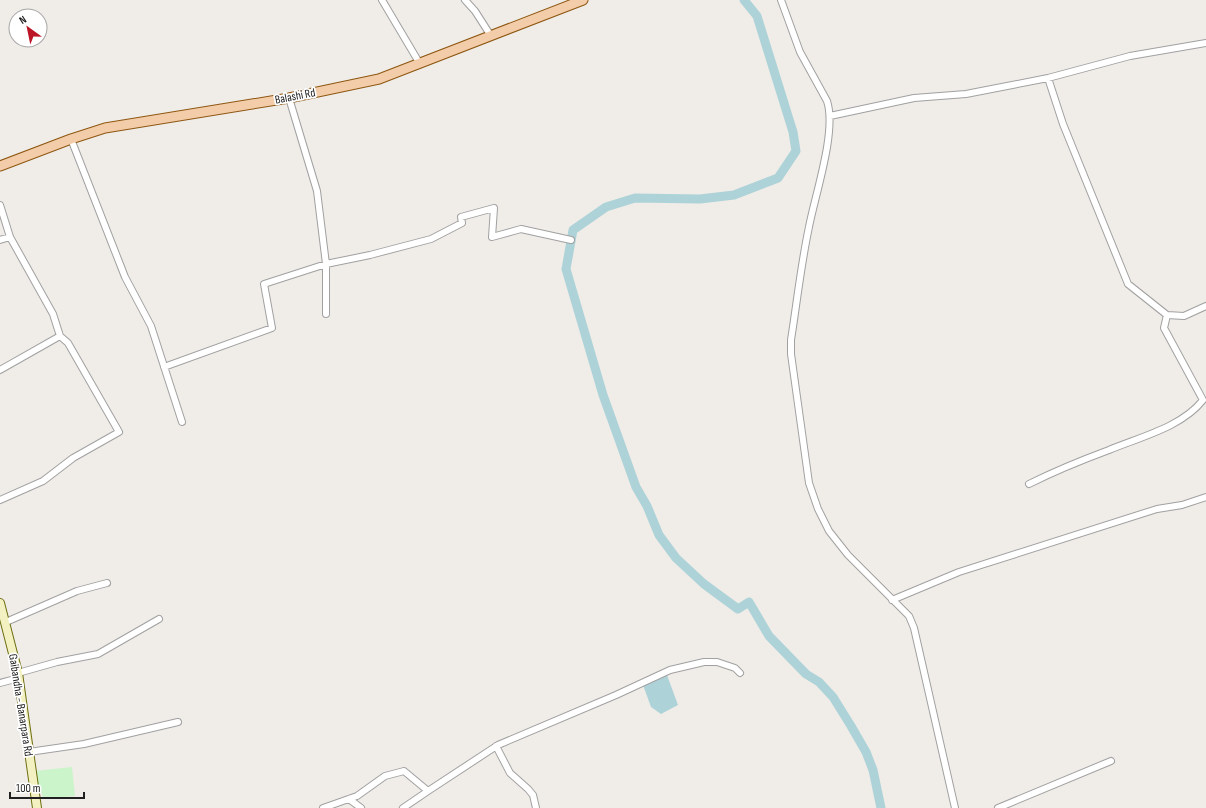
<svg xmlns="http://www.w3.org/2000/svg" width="1206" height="808" font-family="'Sofia Sans Condensed',sans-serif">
<rect width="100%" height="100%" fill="#f0ece8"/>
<path fill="#cbf4ca" d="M72,767L75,796L43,799L42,793L37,794L35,771Z"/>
<path fill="#add3d8" d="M667,675L678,705L661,714L651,707L643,685Z"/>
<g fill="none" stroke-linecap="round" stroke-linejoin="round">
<path stroke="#add3d8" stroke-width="9" d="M744,0L757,16L793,132L796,151L778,178L734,195L700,199L635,198L606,207L573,230L566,269L603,395L636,487L647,506L659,535L676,558L704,584L738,609L749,602L769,636L806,674L819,682L833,697L851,726L866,752L873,770L881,808"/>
<defs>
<path id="street" d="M382,0L420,64
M465,0L475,11L491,36
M781,0L800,52L827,101C837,131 815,195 809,227C801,264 797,302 791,340V354L809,483L818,509L829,531L848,555L909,616L914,628L955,808
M289,98L317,191L326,264V314
M830,116L914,98L966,94L1048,78L1130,56L1206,43
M71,139L125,277L151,326L182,422
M0,205L10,237L53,314L60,336L68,343L119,432L73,458L43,481L0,500
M0,240L10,237
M1167,315L1184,316L1206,306
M164,367L272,328L264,284L326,264L370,255L431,239L462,223L461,217L494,208L492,237L521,229L571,240
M0,370L60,336
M1029,484C1055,471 1082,460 1109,450C1140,437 1182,427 1203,400L1164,328L1167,315L1128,284L1063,124L1048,78
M892,600L959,572L1157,509L1182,505L1206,497
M6,622L77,591L107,583
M0,683L15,679L18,673L57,662L98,654L159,619
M496,746L510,773L528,789L533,795L536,808
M29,752L84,744L178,722
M349,799L361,808
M323,808L357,796L385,776L404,771L428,791L498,745L616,695L670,670L704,662H717L735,668L740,673
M403,808L428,791
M998,808L1111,761"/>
<path id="secondary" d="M0,603L18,673L37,808"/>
<path id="primary" d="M0,166L71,139L105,128L289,98L379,79L583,0"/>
</defs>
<use href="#street" stroke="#a1a1a1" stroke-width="8"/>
<use href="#secondary" stroke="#6d6e11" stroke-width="10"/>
<use href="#primary" stroke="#8d5710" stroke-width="11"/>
<use href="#street" stroke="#fff" stroke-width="6"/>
<use href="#secondary" stroke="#f3f1c2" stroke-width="8"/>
<use href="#primary" stroke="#f3ccaa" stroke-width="9"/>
</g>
<g text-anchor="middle" stroke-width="3.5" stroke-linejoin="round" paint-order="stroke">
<g font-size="12" fill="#202020" stroke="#fff">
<text transform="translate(295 96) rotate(-11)" y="4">Balashi Rd</text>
<text transform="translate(21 705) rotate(81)" y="4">Gaibandha - Banarpara Rd</text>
</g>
</g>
<g transform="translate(28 28) rotate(327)"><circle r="19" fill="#ffffff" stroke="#a6a6a6"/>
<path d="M0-3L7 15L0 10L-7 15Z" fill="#bb1526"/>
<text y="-6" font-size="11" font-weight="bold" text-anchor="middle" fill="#202020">N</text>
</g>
<path d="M10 792v6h74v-6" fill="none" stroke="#202020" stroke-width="2"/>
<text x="16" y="792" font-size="12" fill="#202020" stroke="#ffffff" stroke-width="3" paint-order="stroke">100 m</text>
</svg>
